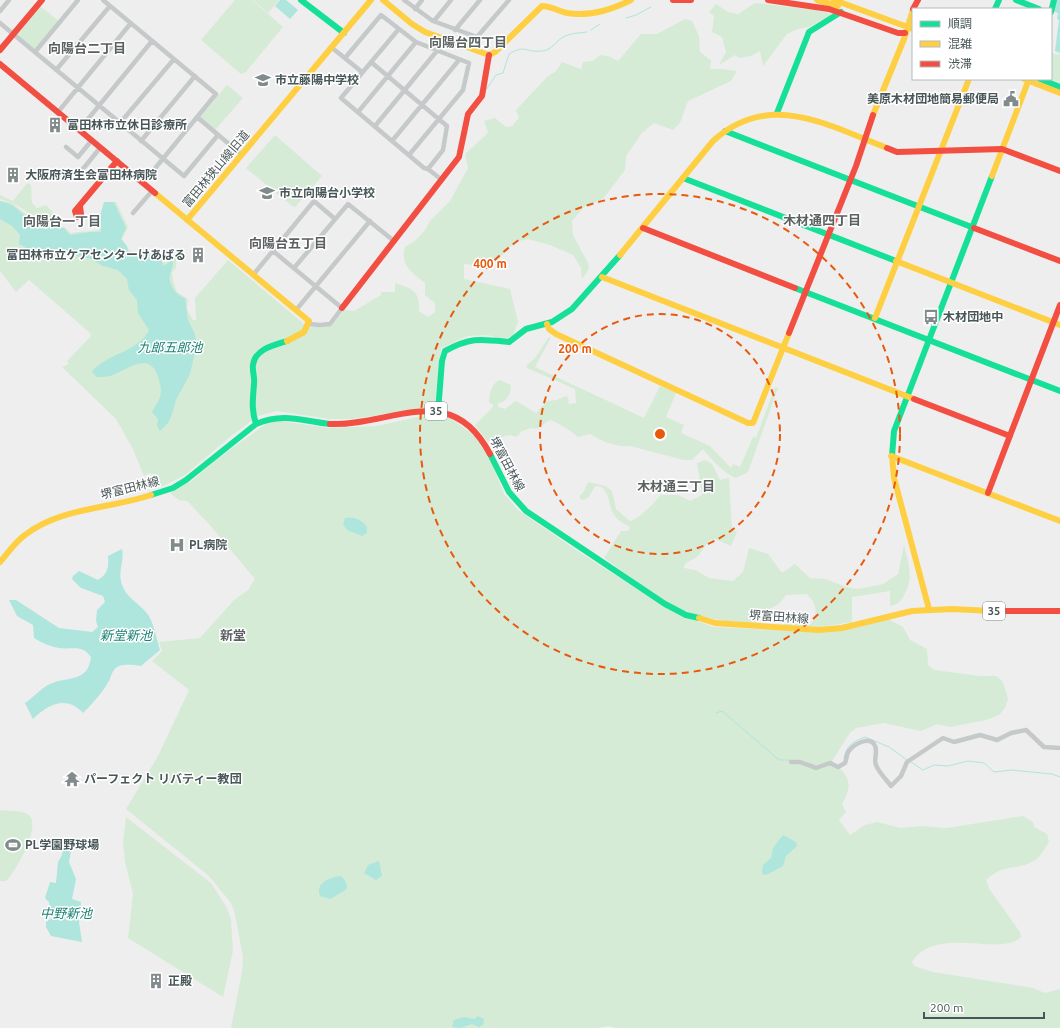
<svg xmlns="http://www.w3.org/2000/svg" width="1060" height="1028" font-family="Ubuntu,'Noto Sans JP',sans-serif">
<rect width="100%" height="100%" fill="#eee"/>
<path fill="#d5ebd5" d="M235,0H252L283,27L245,73L241,74L201,40Z
M253,0H279L268,13Z
M755,3L816,10L833,14L809,27L798,29L787,34L763,66L760,51L751,56L739,58L735,55L719,65L726,52L722,37L712,32L714,16L709,12L716,4L728,12L738,14Z
M40,6L59,21L35,50L17,35Z
M685,19L692,21L699,36L700,52L711,60L710,69H723L737,71L731,81L688,101L680,123L673,130L654,123L642,133L626,156L625,170L603,199L584,207L572,221L573,235L588,263L589,269L582,279L581,268L573,255L550,245L528,239L515,242L500,257L483,266L464,264V279L510,289L518,322L513,335L504,339L487,335L468,336L439,349H441L435,402L432,407L352,419H329L277,411L258,416L231,436L185,475L163,486H159L158,481L150,473L144,476L133,449L116,419L62,367L69,364L67,361L91,336L90,333L29,280L16,292L0,271V201L11,203L0,199V195L13,201L27,183L31,185L32,203L37,208L46,205L63,223C44,234 27,207 13,204L34,220L50,225L64,227L71,233C81,231 89,232 99,230L101,222L99,217L104,202H116L128,227L122,239L129,250L138,254C149,251 160,249 165,263L176,254V268L172,272L173,281L177,292L188,299L187,309L193,320H196L195,298L228,260L304,324L311,327L331,326L344,310L354,311L381,295V292H395V283C413,289 420,291 419,311L428,317L435,312V303L425,295V283C412,272 400,266 405,247L416,240L426,229L430,221L450,201L468,168L465,154L488,133L484,121L495,118L506,127L512,126L519,118L516,110L547,77L556,71L562,62L581,69L583,62L593,61L600,55L608,56L618,61L641,34H657Z
M1051,53L1060,55V83L1050,79Z
M227,85L243,98L215,130L200,117Z
M275,135L322,176L295,207L292,206L246,168Z
M549,337H551L535,367L644,418L660,386L676,393L666,417L684,425L681,433L710,446L731,468L733,464L740,467L753,437L756,438L775,387L778,388L748,472L736,478C725,474 711,459 703,449L692,460H684L630,446C615,447 603,442 590,434L578,437C570,430 561,425 551,420C543,422 541,431 531,428L520,432L519,435L516,437C506,431 498,442 487,441L475,425L494,406L489,402C489,394 492,384 499,380L511,385C511,394 507,402 498,403V407L505,409L516,401L536,413L547,401L557,400L566,396L568,398L569,404L576,403L575,389L527,368L526,366L535,358Z
M431,414L444,416L451,419L478,438L493,466L504,494L518,510L576,550L671,611L713,627L792,631L888,619L903,627L910,640L927,649L928,665L934,670L980,676H996L1002,681L1006,691L1008,699L1005,708L999,715L986,720L950,727L937,724L921,731L884,723L856,728L850,733L832,761C849,776 854,783 842,804L846,812L839,820L850,835L865,825L877,822L901,828L921,826L947,828L1023,816L1033,822L1034,827L1047,834L1049,841C1031,880 1010,856 986,880L990,890L1020,932L1021,937C1002,958 936,924 912,962L914,966L933,972L1033,988L1045,993L1060,989V1028H615L609,1026L598,1028H231L242,972L243,957L235,914L231,903L209,876L126,809L158,756L189,690L152,661L162,651L159,642L200,638L234,600L248,590L255,579L209,524L187,501L179,500L170,493L193,480L217,459L266,424L279,421L330,428L377,426Z
M705,460L712,464L720,480L729,478L732,529L737,532L731,546L715,539L709,541L698,556L685,564L684,568L695,570L709,578L733,581L743,572L749,548L768,554L782,573L795,564L810,578L825,579L850,588L858,589L883,584L898,574L904,545C908,562 914,577 905,593C901,601 900,604 890,606V591L852,597V622L820,627L783,625L785,624H811C819,614 816,603 807,594L786,595L779,604L757,615L756,623C737,622 717,621 698,615C663,605 633,578 604,558L621,531H628L630,527C602,513 616,502 602,487L595,486L588,498L582,500L579,497L584,491L588,482L605,486L612,491L616,509L630,521C638,520 657,501 660,495H678L690,501L702,495L697,463Z
M0,810C8,811 25,810 30,816C40,829 16,871 6,881H0Z
M126,817L211,883L227,908L231,920L233,951L223,997L128,938L133,894L125,862L123,842Z"/>
<path fill="#aee5dd" d="M280,0H286L298,10L290,19L275,6Z
M1057,0H1060V53L1055,51L1059,20L1057,19L1058,13L1053,11Z
M0,201C18,204 21,216 35,222C44,226 54,227 64,228L70,235C80,234 90,231 101,232L100,218L104,202H114L126,228L121,239L127,246L128,251L138,255L152,253L160,258L164,266L170,261L173,262C173,267 171,270 170,275C168,285 177,296 185,298L188,320L194,332L197,343L190,374L176,400L172,414L168,423L160,431L157,426L158,419L152,412C160,398 164,394 158,377C149,349 127,371 110,376C106,377 101,377 97,377L92,372C105,354 139,352 149,330L138,313L137,300L129,290L127,279L118,270L103,266L91,259L41,249H28L19,244L20,235L12,226L0,219Z
M345,518C354,516 362,520 367,527V533L362,536L347,530L343,524Z
M122,549C125,561 117,570 122,585C126,596 136,602 144,610C154,619 156,638 160,650L141,666C134,665 126,664 119,666C112,669 112,675 109,681C102,693 93,703 83,713C67,695 48,704 33,719L25,703C33,698 41,688 50,684C68,676 88,683 91,657C82,644 72,650 59,648C49,646 42,643 34,638L33,625L17,616L9,600H16L59,628L92,632L98,627L96,621L97,610L105,602L103,596L81,588L72,579L73,576L79,571L98,580C108,574 109,567 108,556Z
M783,835L796,842L797,846L786,856L783,866L768,874L763,875L762,871L763,865L771,858L773,848Z
M67,840L71,851L69,862L76,879L72,899L81,902L79,922L82,942L51,936L46,927V922L52,918L49,902L45,898L50,882L56,883L58,862L62,855L63,847Z
M379,861L382,876L376,880L364,873L368,865Z
M341,876L346,882L347,888L344,891L330,899L320,896C315,882 331,877 341,876Z
M478,1016L484,1019L483,1025L479,1027L472,1024L460,1028L452,1027L454,1020L464,1017L474,1019Z"/>
<g fill="none" stroke-linecap="round" stroke-linejoin="round">
<path stroke="#aee5dd" stroke-width="1" d="M626,18L636,15L651,7
M591,30L600,24
M486,90L496,75L503,73L509,54C525,44 526,53 542,51C553,50 556,40 565,36C572,33 580,33 587,32
M716,713L722,711L779,760H789
M844,759C845,746 854,741 865,737L889,747L907,760
M911,762L923,770L934,765L948,766L968,761L984,763L994,772L1011,770L1052,774L1060,777
M809,763L814,765"/>
<path stroke="#c6c9c9" stroke-width="4.5" d="M103,0L216,94L143,183
M404,0L433,21L477,37L509,0
M415,9L422,0
M0,11L9,0
M434,21L451,0
M0,23L184,176L218,135
M398,30L341,98L424,168L428,169L442,180
M455,30L480,0
M331,47L362,72
M35,52L78,0
M345,58L381,15L416,42L469,63L463,90L409,155
M371,62L447,126L443,150L428,169
M56,70L110,6
M58,112L131,23
M358,112L416,42
M197,117L242,155
M120,123L174,59
M375,126L436,52
M79,130L152,41
M141,141L195,76
M392,141L459,60
M66,147L78,157L92,140
M78,175L100,148
M133,213L152,191
M273,251L342,308L330,324L320,325L309,324
M294,268L348,204L394,241
M253,275L314,201L335,219
M296,310L370,221
M791,762H800L816,768L830,763L838,767L845,763C847,759 846,754 849,751C853,745 868,736 874,744C879,751 873,758 876,765C879,773 886,779 891,786L901,776L907,762L943,738L954,742L980,735L997,740L1011,733L1026,730L1044,747L1060,748"/>
<path stroke="#16e098" stroke-width="6" d="M301,0L344,33
M1016,0L1039,9
M995,9L999,0
M1051,12L1054,0
M1040,79L1060,87
M777,113L809,32L841,12
M725,131L974,228
M683,178L896,261
M795,288L1060,391
M438,411L442,361L445,351C471,337 480,339 509,342L526,329L552,322L572,309L620,255
M256,424C251,409 253,399 254,384C255,377 252,371 253,365C255,349 274,345 287,341
M490,454L509,492L526,511L665,604L686,615L699,618
M892,456L894,431L992,176
M151,495L173,488L186,480L256,424C284,412 302,421 330,424"/>
<path stroke="#ffcf43" stroke-width="6" d="M383,0L412,24L425,32L489,55L495,52L542,6C551,6 558,11 567,13C589,17 611,10 631,0
M817,0L838,6
M834,0L913,29
M1024,79L1060,93
M873,115L904,39L913,10
M992,176L1029,79
M155,193L309,321L304,332L287,341
M187,220L371,0
M620,255L713,141C769,90 827,125 887,148
M896,261L1060,325
M602,277L914,399
M875,318L969,79
M547,324L549,329L556,334L748,423H753L789,333
M891,456L1060,521
M892,456L894,478L929,609
M0,562C8,553 15,542 25,535C61,507 110,509 151,495
M699,618L715,623L819,630L842,628L912,611L952,609L993,611"/>
<path stroke="#f24e42" stroke-width="6" d="M673,0H691
M768,0L829,9L898,33H905
M913,9L918,0
M0,50L42,0
M0,64L155,193
M887,148L897,152L1002,149L1060,171
M80,206L81,214L77,217L75,211L117,161
M643,228L795,288
M974,228L1060,261
M342,308L459,157L468,114L482,96L489,55
M789,333L856,166L873,115
M914,399L1010,436
M330,424C392,426 451,379 490,454
M988,493L1060,305
M993,611H1060"/>
</g>
<g fill="none" stroke="#e8590c" stroke-width="2" stroke-dasharray="7 5">
<circle cx="660" cy="434" r="120"/>
<circle cx="660" cy="434" r="240"/>
</g>
<defs>
<symbol id="school-bare" viewBox="-9 -9 18 18"><path d="M0-5L7-2L0 1L-7-2ZM-4 1L0 2.5L4 1V4Q0 6-4 4Z" fill="#828b8c" stroke="#fff" stroke-width="2.5" paint-order="stroke"/></symbol>
<symbol id="civic-bare" viewBox="-9 -9 18 18"><path d="M-.6-6.5H3V-4.5H.6V-3L4-1V1h2V6H-6V1h2V-1L-.6-3ZM-1.2 2.5V6h2.4V2.5Z" fill="#828b8c" stroke="#fff" stroke-width="2.5" paint-order="stroke"/></symbol>
<symbol id="building-bare" viewBox="-9 -9 18 18"><path d="M-4-6H4V6H1V3H-1V6H-4ZM-2.5-4.3h1.7v1.8h-1.7ZM.8-4.3h1.7v1.8H.8ZM-2.5-1h1.7V.8h-1.7ZM.8-1h1.7V.8H.8Z" fill="#828b8c" stroke="#fff" stroke-width="2.5" paint-order="stroke"/></symbol>
<symbol id="bus-bare" viewBox="-9 -9 18 18"><path d="M-5-6H5V4H4V6H2V4H-2V6H-4V4H-5ZM-3.5-4V0h7V-4ZM-3.5 1.2v1.5H-2V1.2ZM2 1.2v1.5H3.5V1.2Z" fill="#828b8c" stroke="#fff" stroke-width="2.5" paint-order="stroke"/></symbol>
<symbol id="hospital-bare" viewBox="-9 -9 18 18"><path d="M-5-5h3v3.5h4V-5h3V5h-3V1.5h-4V5h-3Z" fill="#828b8c" stroke="#fff" stroke-width="2.5" paint-order="stroke"/></symbol>
<symbol id="temple-bare" viewBox="-9 -9 18 18"><path d="M0-6L5-2H3V0L6.5 2.5H4V6H1.5V3h-3V6H-4V2.5H-6.5L-3 0V-2H-5Z" fill="#828b8c" stroke="#fff" stroke-width="2.5" paint-order="stroke"/></symbol>
<symbol id="stadium-bare" viewBox="-9 -9 18 18"><path d="M0-5a6.5 5 0 1 0 0 10a6.5 5 0 1 0 0-10ZM-3.5-1.8h7v3.6h-7Z" fill="#828b8c" stroke="#fff" stroke-width="2.5" paint-order="stroke"/></symbol>
</defs>
<g fill-rule="evenodd">
<use href="#school-bare" x="252" y="69" width="22" height="22"/>
<use href="#civic-bare" x="1000" y="88" width="22" height="22"/>
<use href="#building-bare" x="44" y="114" width="22" height="22"/>
<use href="#building-bare" x="2" y="164" width="22" height="22"/>
<use href="#school-bare" x="256" y="182" width="22" height="22"/>
<use href="#building-bare" x="187" y="244" width="22" height="22"/>
<use href="#bus-bare" x="920" y="306" width="22" height="22"/>
<use href="#hospital-bare" x="166" y="534" width="22" height="22"/>
<use href="#temple-bare" x="61" y="768" width="22" height="22"/>
<use href="#stadium-bare" x="2" y="834" width="22" height="22"/>
<use href="#building-bare" x="145" y="970" width="22" height="22"/>
</g>
<g text-anchor="middle" stroke-width="3" stroke-linejoin="round" paint-order="stroke">
<g fill="#fff" stroke="#7f898a" stroke-width="1">
<rect x="425" y="402" width="22" height="18" rx="3"/>
<rect x="983" y="602" width="22" height="18" rx="3"/>
</g>
<g font-size="11" font-weight="bold" fill="#485658">
<text x="436" y="415">35</text>
<text x="994" y="615">35</text>
</g>
<g font-size="12" font-weight="bold" fill="#485658" stroke="#fff" text-anchor="start">
<text x="275" y="84">市立藤陽中学校</text>
<text x="999" y="103" text-anchor="end">美原木材団地簡易郵便局</text>
<text x="67" y="129">富田林市立休日診療所</text>
<text x="25" y="179">大阪府済生会富田林病院</text>
<text x="279" y="197">市立向陽台小学校</text>
<text x="186" y="259" text-anchor="end">富田林市立ケアセンターけあぱる</text>
<text x="943" y="321">木材団地中</text>
<text x="189" y="549">PL病院</text>
<text x="84" y="783">パーフェクト リバティー教団</text>
<text x="25" y="849">PL学園野球場</text>
<text x="168" y="985">正殿</text>
</g>
<g font-size="12" fill="#485658" stroke="#fff">
<text transform="translate(216 169) rotate(-50)" y="4">富田林狭山線旧道</text>
<text transform="translate(507 464) rotate(62)" y="4">堺富田林線</text>
<text transform="translate(130 488) rotate(-14)" y="4">堺富田林線</text>
<text transform="translate(779 617) rotate(4)" y="4">堺富田林線</text>
</g>
<g font-size="13" font-weight="bold" fill="#5b6061" stroke="#fff">
<text x="468" y="47">向陽台四丁目</text>
<text x="87" y="53">向陽台二丁目</text>
<text x="822" y="225">木材通四丁目</text>
<text x="62" y="226">向陽台一丁目</text>
<text x="288" y="248">向陽台五丁目</text>
<text x="676" y="491">木材通三丁目</text>
<text x="233" y="640">新堂</text>
</g>
<g font-size="13" font-style="italic" fill="#1a8274" stroke="#fff">
<text x="170" y="352">九郎五郎池</text>
<text x="126" y="640">新堂新池</text>
<text x="66" y="918">中野新池</text>
</g>
</g>
<circle cx="660" cy="434" r="6" fill="#e8590c" stroke="#fff" stroke-width="2"/>
<g font-size="12" text-anchor="middle" font-weight="bold" fill="#e8590c" stroke="#fff" stroke-width="3" stroke-linejoin="round" paint-order="stroke">
<text x="490" y="268">400 m</text>
<text x="575" y="353">200 m</text>
</g>
<rect x="912" y="8" width="140" height="72" fill="#ffffff" stroke="#b6bbbc"/>
<rect x="920" y="21" width="20" height="6" fill="#16e098" stroke="#b6bbbc"/>
<text x="948" y="28" font-size="12" fill="#485658">順調</text>
<rect x="920" y="41" width="20" height="6" fill="#ffcf43" stroke="#b6bbbc"/>
<text x="948" y="48" font-size="12" fill="#485658">混雑</text>
<rect x="920" y="61" width="20" height="6" fill="#f24e42" stroke="#b6bbbc"/>
<text x="948" y="68" font-size="12" fill="#485658">渋滞</text>
<path d="M924 1012v6h120v-6" fill="none" stroke="#485658" stroke-width="2"/>
<text x="930" y="1012" font-size="12" fill="#485658" stroke="#ffffff" stroke-width="3" paint-order="stroke">200 m</text>
</svg>
